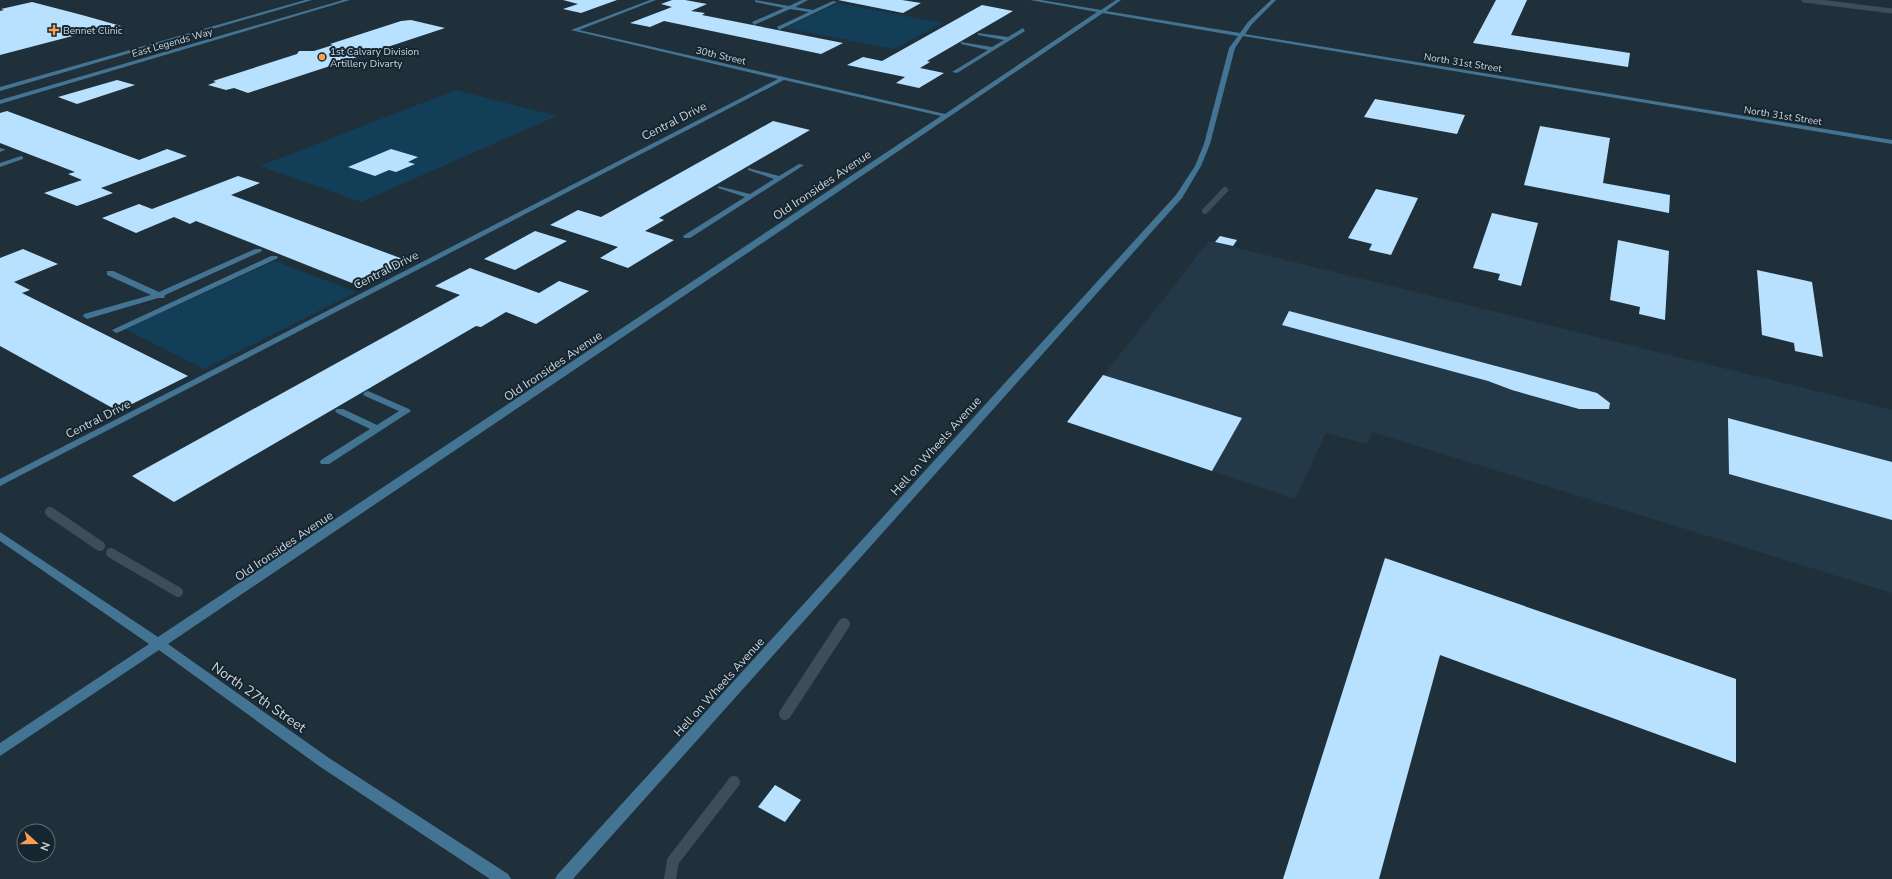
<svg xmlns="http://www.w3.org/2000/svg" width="1892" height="879" font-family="'Nunito Sans',sans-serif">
<rect width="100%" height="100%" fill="#20303a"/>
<path fill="#233948" d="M1209,241L1892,410V593L1372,432L1367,444L1326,433L1295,499L1067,422Z"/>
<path fill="#123e57" d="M838,3L943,23L894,49L785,28Z
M456,90L557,116L361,202L260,166Z
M275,261L356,292L204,369L125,329Z"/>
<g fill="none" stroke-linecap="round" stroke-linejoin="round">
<path stroke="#3d4e59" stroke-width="5" d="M1804,0L1892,11"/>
<path stroke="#3d4e59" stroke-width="6" d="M1205,211L1225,190"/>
<path stroke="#3d4e59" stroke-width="10" d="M50,512L100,546
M111,553L178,592"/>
<path stroke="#3d4e59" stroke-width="12" d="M785,714L844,624
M670,879L673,861L734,782"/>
</g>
<path fill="#b7e1fe" d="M563,0H617L581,13L563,9L578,4Z
M672,0H685L707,4L691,11L705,13L702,15L843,43L821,54L664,21L650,27L630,23L672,7L661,4Z
M838,0H902L921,3L903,13Z
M1496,0H1527L1511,35L1630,53L1628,67L1473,43Z
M32,2L82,15L121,26L89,34L84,33L0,55V11L4,10L1,9Z
M982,5L1013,11L927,61L930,62L920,68L944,73L919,88L896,83L905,77L847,65L863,57L882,61Z
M411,20L445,28L348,60L346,64L333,65L248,93L234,88L226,90L208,85L216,82L213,81L297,54L299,51H314L333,45L330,44L401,21Z
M117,80L135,85L77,104L58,97Z
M1375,99L1465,115L1457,134L1364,117Z
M7,111L139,160L167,149L187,156L101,188L113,193L77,206L44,193L82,180L68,174L75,172L0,143V113Z
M773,121L810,130L659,218L664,220L645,231L674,240L628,268L600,258L618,247L550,225L578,210L601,217Z
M1540,126L1610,138L1603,183L1670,195L1669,213L1524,185Z
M391,149L418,157L408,162L415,164L396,172L389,170L375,176L348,167Z
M238,176L260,183L231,195L411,262L362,287L196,221L190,224L174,217L136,233L102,218L139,204L152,209Z
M1376,189L1418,198L1391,255L1369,250L1372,244L1348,238Z
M1492,213L1538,223L1521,286L1498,280L1500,274L1473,268Z
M535,231L567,241L515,270L484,259Z
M1220,236L1237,240L1233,246L1215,242Z
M1618,240L1669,251L1665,320L1639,314L1640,307L1610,300Z
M23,249L58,264L14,282L30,290L22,293L188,376L118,411L0,346V258Z
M470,268L539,293L559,281L589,291L536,324L506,312L481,327L476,326L174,502L132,476L460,295L435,286Z
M1757,270L1812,282L1823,357L1795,351L1794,343L1762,335Z
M1289,311L1597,393L1610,403L1609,409H1579L1512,390L1488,381L1282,325Z
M1103,375L1242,418L1212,471L1067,422Z
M1728,418L1892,462V520L1729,474Z
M1385,558L1736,679V763L1440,655L1379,879H1283Z
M775,785L801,800L785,822L758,807Z"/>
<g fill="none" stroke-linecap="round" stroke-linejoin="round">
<path fill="#447493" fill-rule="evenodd" d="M305,0H312L0,91V87Z
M343,0H350L0,104V100Z
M650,0H656L579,30L945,114L1097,12L1030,0H1041L1101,10L1116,0H1121L1106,11L1240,33L1248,22L1271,0H1276L1252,24L1245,34L1892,140V144L1243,36L1235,48L1210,144L1201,166L1182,198L573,879H555L558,874L1176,195L1195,166L1204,144L1229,48L1238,36L1103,13L168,644L329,758L508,874L511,879H490L319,766L159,650L0,756V743L149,644L0,541V532L158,637L941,116L784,80L0,486V479L778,79L571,30Z
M755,0L789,6L802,0H808L795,7L813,10L833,1L837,2L779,30L777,27L809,12L790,9L754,25L752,22L784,8L755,2Z
M1023,28L1025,31L957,73L952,72L988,50L961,44V42L992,47L1004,40L978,35V33L1008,37Z
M0,148L4,149L5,150L0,152Z
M21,156L23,157V159L0,167V163Z
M799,164L804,165L690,238H684L683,236L745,197L718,188V186L750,194L774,179L748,170V168L779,176Z
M255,249H261L262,251L165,295L164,298H158L87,319L83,316L84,314L151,295L107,275V271H113L159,292Z
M271,256H277L278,258L119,332L116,333L112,330Z
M368,391L409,409L411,411L329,464H321L320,462L321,460L370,429L337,413L335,411L337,409H343L377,425L399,411L365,396L363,394L365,392Z"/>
</g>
<g fill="#fb9e50" stroke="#162630" stroke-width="1.5">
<path d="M52 24h4v4h4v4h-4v4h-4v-4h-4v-4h4z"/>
<circle cx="322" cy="57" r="4"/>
</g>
<g text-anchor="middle" stroke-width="4" stroke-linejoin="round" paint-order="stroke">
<g font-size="10" fill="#ccd6dd" stroke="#162630" text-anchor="start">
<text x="63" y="34">Bennet Clinic</text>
<text x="330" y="55">1st Calvary Division<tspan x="330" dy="12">Artillery Divarty</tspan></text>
</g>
<g font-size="10" fill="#ccd6dd" stroke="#162630">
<text transform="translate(172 42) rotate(-16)" y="4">East Legends Way</text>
<text transform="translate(721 55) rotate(13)" y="4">30th Street</text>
<text transform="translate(1463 62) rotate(9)" y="4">North 31st Street</text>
<text transform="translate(1783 115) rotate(9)" y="4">North 31st Street</text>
</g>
<g font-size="12" fill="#ccd6dd" stroke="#162630">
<text transform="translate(674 121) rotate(-27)" y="4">Central Drive</text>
<text transform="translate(822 185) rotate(-34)" y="4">Old Ironsides Avenue</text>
<text transform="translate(386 270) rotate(-27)" y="4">Central Drive</text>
<text transform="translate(553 366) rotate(-34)" y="4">Old Ironsides Avenue</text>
<text transform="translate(98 419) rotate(-27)" y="4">Central Drive</text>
<text transform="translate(936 446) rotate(-48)" y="4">Hell on Wheels Avenue</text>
<text transform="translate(284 546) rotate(-34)" y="4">Old Ironsides Avenue</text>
<text transform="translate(719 687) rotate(-48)" y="4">Hell on Wheels Avenue</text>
</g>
<g font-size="14" fill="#ccd6dd" stroke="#162630">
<text transform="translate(259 697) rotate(35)" y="5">North 27th Street</text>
</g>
</g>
<g transform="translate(36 843) rotate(111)"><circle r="19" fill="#162630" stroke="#5f6c75"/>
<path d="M0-3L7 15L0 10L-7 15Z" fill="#fb9e50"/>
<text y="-6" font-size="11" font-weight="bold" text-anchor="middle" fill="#ccd6dd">N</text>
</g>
</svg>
